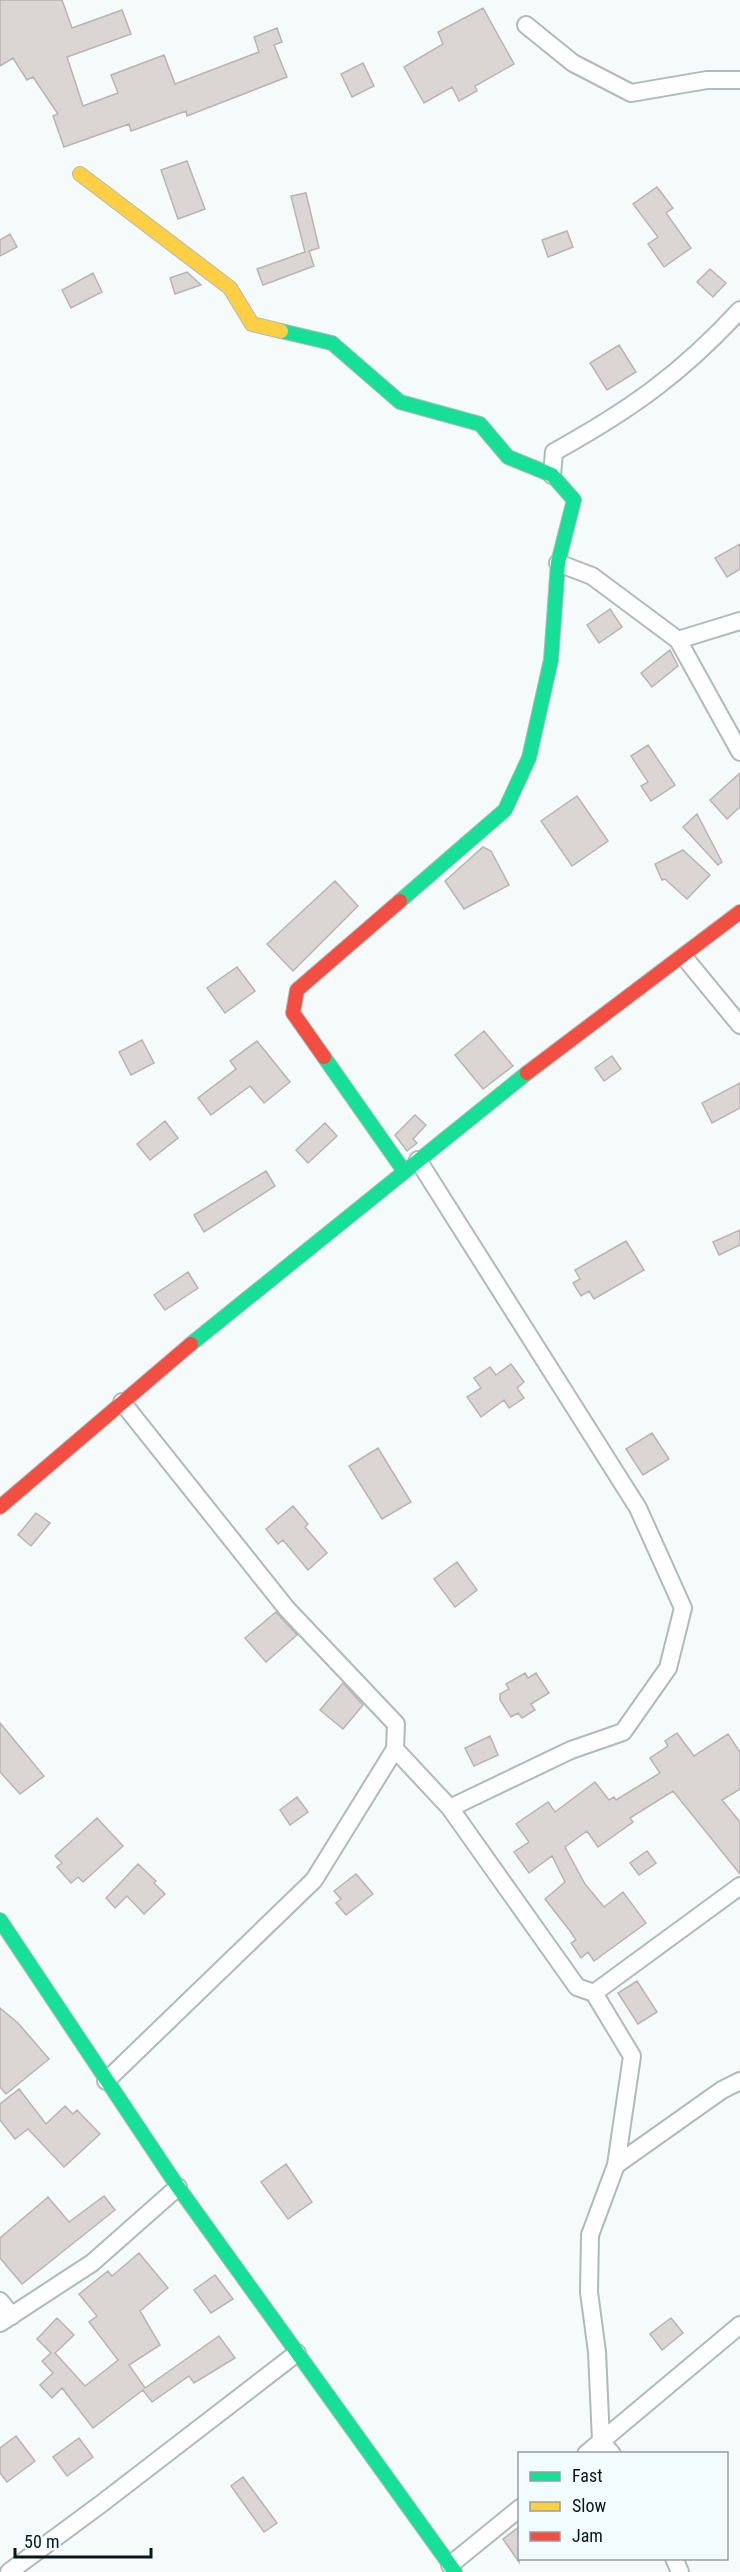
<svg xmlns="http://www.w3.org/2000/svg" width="740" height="2572" font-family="'Roboto Condensed',sans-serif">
<rect width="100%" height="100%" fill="#f5fafa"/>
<path fill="#dbd6d4" stroke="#b9b4b2" stroke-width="1.5" d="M0,0H62L72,28L122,10L131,34L67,57L83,106L118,93L111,75L164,55L175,84L259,52L254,37L277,28L282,42L274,45L287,77L187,116L186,111L131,131L129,124L64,147L53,116L58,114L33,77L27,80L13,58L0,66Z
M483,8L514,64L475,86L477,91L459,101L452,87L424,103L404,67L443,44L438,32Z
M363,63L374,86L352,97L341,74Z
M187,161L205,209L178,219L161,170Z
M657,187L673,208L666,213L691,248L664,267L648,244L658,237L633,204Z
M306,193L319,248L309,251L314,266L263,285L257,269L305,252L291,196Z
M567,231L573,247L548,257L542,240Z
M10,234L17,247L0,256V240Z
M710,269L726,283L713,297L697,282Z
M187,272L201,285L175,294L170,278Z
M93,273L102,292L71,308L62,290Z
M619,345L636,372L607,390L590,363Z
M740,544V569L727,577L715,558Z
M610,609L622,627L599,643L587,625Z
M670,650L678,666L652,687L641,673Z
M648,745L675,785L651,801L641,786L648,782L631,756Z
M740,773V807L727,819L710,800Z
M577,796L608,841L572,866L541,821Z
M697,814L722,862L718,865L683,827Z
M483,847L491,851L509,885L464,909L445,881Z
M683,850L710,875L687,899L665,879L662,880L655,864Z
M335,881L358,906L293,971L267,944Z
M237,967L255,991L225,1013L207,988Z
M484,1031L513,1066L483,1089L455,1055Z
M142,1040L154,1063L131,1075L119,1052Z
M257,1041L290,1082L264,1103L250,1086L211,1115L198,1098L236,1069L230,1061Z
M612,1056L621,1069L604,1081L595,1068Z
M740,1083V1108L712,1123L702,1103Z
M415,1115L426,1125L413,1139L417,1143L407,1151L395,1135Z
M165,1121L178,1138L150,1160L137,1144Z
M325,1123L337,1136L308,1163L296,1150Z
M266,1171L275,1186L204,1232L194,1215Z
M740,1230V1245L719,1255L713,1242Z
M626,1241L644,1270L594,1299L589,1291L581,1296L573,1283L580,1279L575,1270Z
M188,1272L198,1288L165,1310L154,1295Z
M511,1364L524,1382L517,1388L524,1398L509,1408L504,1400L481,1417L467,1397L481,1388L474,1378L490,1367L496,1375Z
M652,1433L669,1459L643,1475L626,1449Z
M378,1448L411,1502L382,1519L349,1466Z
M293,1506L308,1524L305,1527L327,1553L308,1570L283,1540L278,1544L266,1529Z
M36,1513L50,1523L31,1546L18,1535Z
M457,1562L477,1590L455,1607L434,1579Z
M276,1612L297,1635L266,1662L245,1638Z
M525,1673L528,1678L536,1673L549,1693L531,1704L535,1710L522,1718L518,1713L511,1717L500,1700V1694L509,1689L506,1684Z
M343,1683L363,1705L343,1729L320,1710Z
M0,1723L44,1776L20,1794L0,1772Z
M677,1733L694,1756L728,1734L740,1752V1789L722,1800L740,1822V1874L673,1791L630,1818L633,1822L598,1847L587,1831L565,1847L585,1884L604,1907L623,1892L646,1923L594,1961L588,1952L581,1958L571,1943L576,1940L570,1931L545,1899L565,1882L552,1856L529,1873L514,1852L529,1842L516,1824L548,1802L555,1812L595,1782L609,1800L614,1797L616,1800L660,1773L650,1758L668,1746L665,1741Z
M490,1736L498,1755L474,1766L465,1748Z
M297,1797L308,1812L290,1825L280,1810Z
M97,1818L123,1846L83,1882L78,1877L71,1883L57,1867L62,1863L55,1856Z
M647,1851L656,1863L639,1875L630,1863Z
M138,1864L156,1881L154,1883L165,1894L144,1914L127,1896L115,1908L106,1898Z
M356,1874L373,1894L346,1915L336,1903L341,1899L334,1891Z
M637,1981L657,2012L638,2024L618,1993Z
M0,2008L18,2023L49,2059L6,2094L0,2087Z
M19,2089L46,2124L65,2106L73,2114L77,2110L100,2134L64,2167L28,2129L15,2139L0,2120V2104Z
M286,2164L312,2202L288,2219L261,2182Z
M104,2196L115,2210L22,2284L0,2258V2238L48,2197L69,2222Z
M139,2253L168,2288L140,2311L160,2345L129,2365L145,2388L219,2336L235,2358L194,2383L189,2376L152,2402L143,2390L93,2428L62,2388L52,2398L40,2385L53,2373L42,2361L51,2353L37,2339L57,2318L74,2335L55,2353L85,2386L112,2365L118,2360L89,2322L97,2316L79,2294L108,2271L112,2276Z
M215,2275L233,2299L211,2313L194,2290Z
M671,2318L683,2333L662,2350L650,2334Z
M16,2436L35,2461L7,2482L0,2473V2448Z
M79,2438L93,2457L67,2476L53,2457Z
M243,2477L277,2523L264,2532L231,2486Z
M519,2527V2562L503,2539Z"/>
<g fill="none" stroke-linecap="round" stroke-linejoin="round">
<defs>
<path id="street" d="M526,25L573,63L631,93L707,80H740
M552,475L554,452C630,410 681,374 740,310
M558,563L592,576L678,640L740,752
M678,640L740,621
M684,957L740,1025
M418,1160L638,1508L683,1608L668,1668L623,1732L571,1750L450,1808
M122,1402L287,1609L396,1724L395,1749L450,1808L577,1987L594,1993
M106,2081L314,1880L395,1749
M616,2165L722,2090L740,2081
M0,2301L12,2316
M0,2323L92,2263L178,2187
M586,2454L740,2325
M612,2454L601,2441L597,2352L589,2292L590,2235L616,2165L632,2056L594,1993L740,1886
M674,2558L680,2572
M450,2565L520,2508
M9,2572L101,2504L297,2353"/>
<path id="fast" d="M281,331L332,343L400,402L480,424L508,457L552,475L574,500L558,563L551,660L529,758L505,810L400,901
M324,1057L404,1171
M191,1344L527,1073
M0,1920L178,2187L455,2572"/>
<path id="slow" d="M80,174L230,288L252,324L281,331"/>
<path id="jam" d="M324,1057L293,1013L297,990L400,901
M527,1073L740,912
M0,1507L191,1344"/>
</defs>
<use href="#street" stroke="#afbabb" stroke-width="20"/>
<use href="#fast" stroke="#afbabb" stroke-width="16"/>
<use href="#slow" stroke="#afbabb" stroke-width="16"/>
<use href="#jam" stroke="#afbabb" stroke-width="16"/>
<use href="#street" stroke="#fefefe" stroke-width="16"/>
<use href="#fast" stroke="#16e098" stroke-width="14"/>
<use href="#slow" stroke="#ffcf43" stroke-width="14"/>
<use href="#jam" stroke="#f24e42" stroke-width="14"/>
</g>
<rect x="518" y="2452" width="210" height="108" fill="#f2fbfd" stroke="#94a0a3" stroke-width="1.5"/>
<rect x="530" y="2472" width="30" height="9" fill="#16e098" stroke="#94a0a3" stroke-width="1.5"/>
<text x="572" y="2482" font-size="18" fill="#06181b">Fast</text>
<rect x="530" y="2502" width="30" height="9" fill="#ffcf43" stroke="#94a0a3" stroke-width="1.5"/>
<text x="572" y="2512" font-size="18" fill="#06181b">Slow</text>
<rect x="530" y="2532" width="30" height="9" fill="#f24e42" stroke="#94a0a3" stroke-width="1.5"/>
<text x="572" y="2542" font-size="18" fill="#06181b">Jam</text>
<path d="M15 2548v9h136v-9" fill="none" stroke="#06181b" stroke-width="3"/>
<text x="24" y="2548" font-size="18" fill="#06181b" stroke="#f2fbfd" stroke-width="4.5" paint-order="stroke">50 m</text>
</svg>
